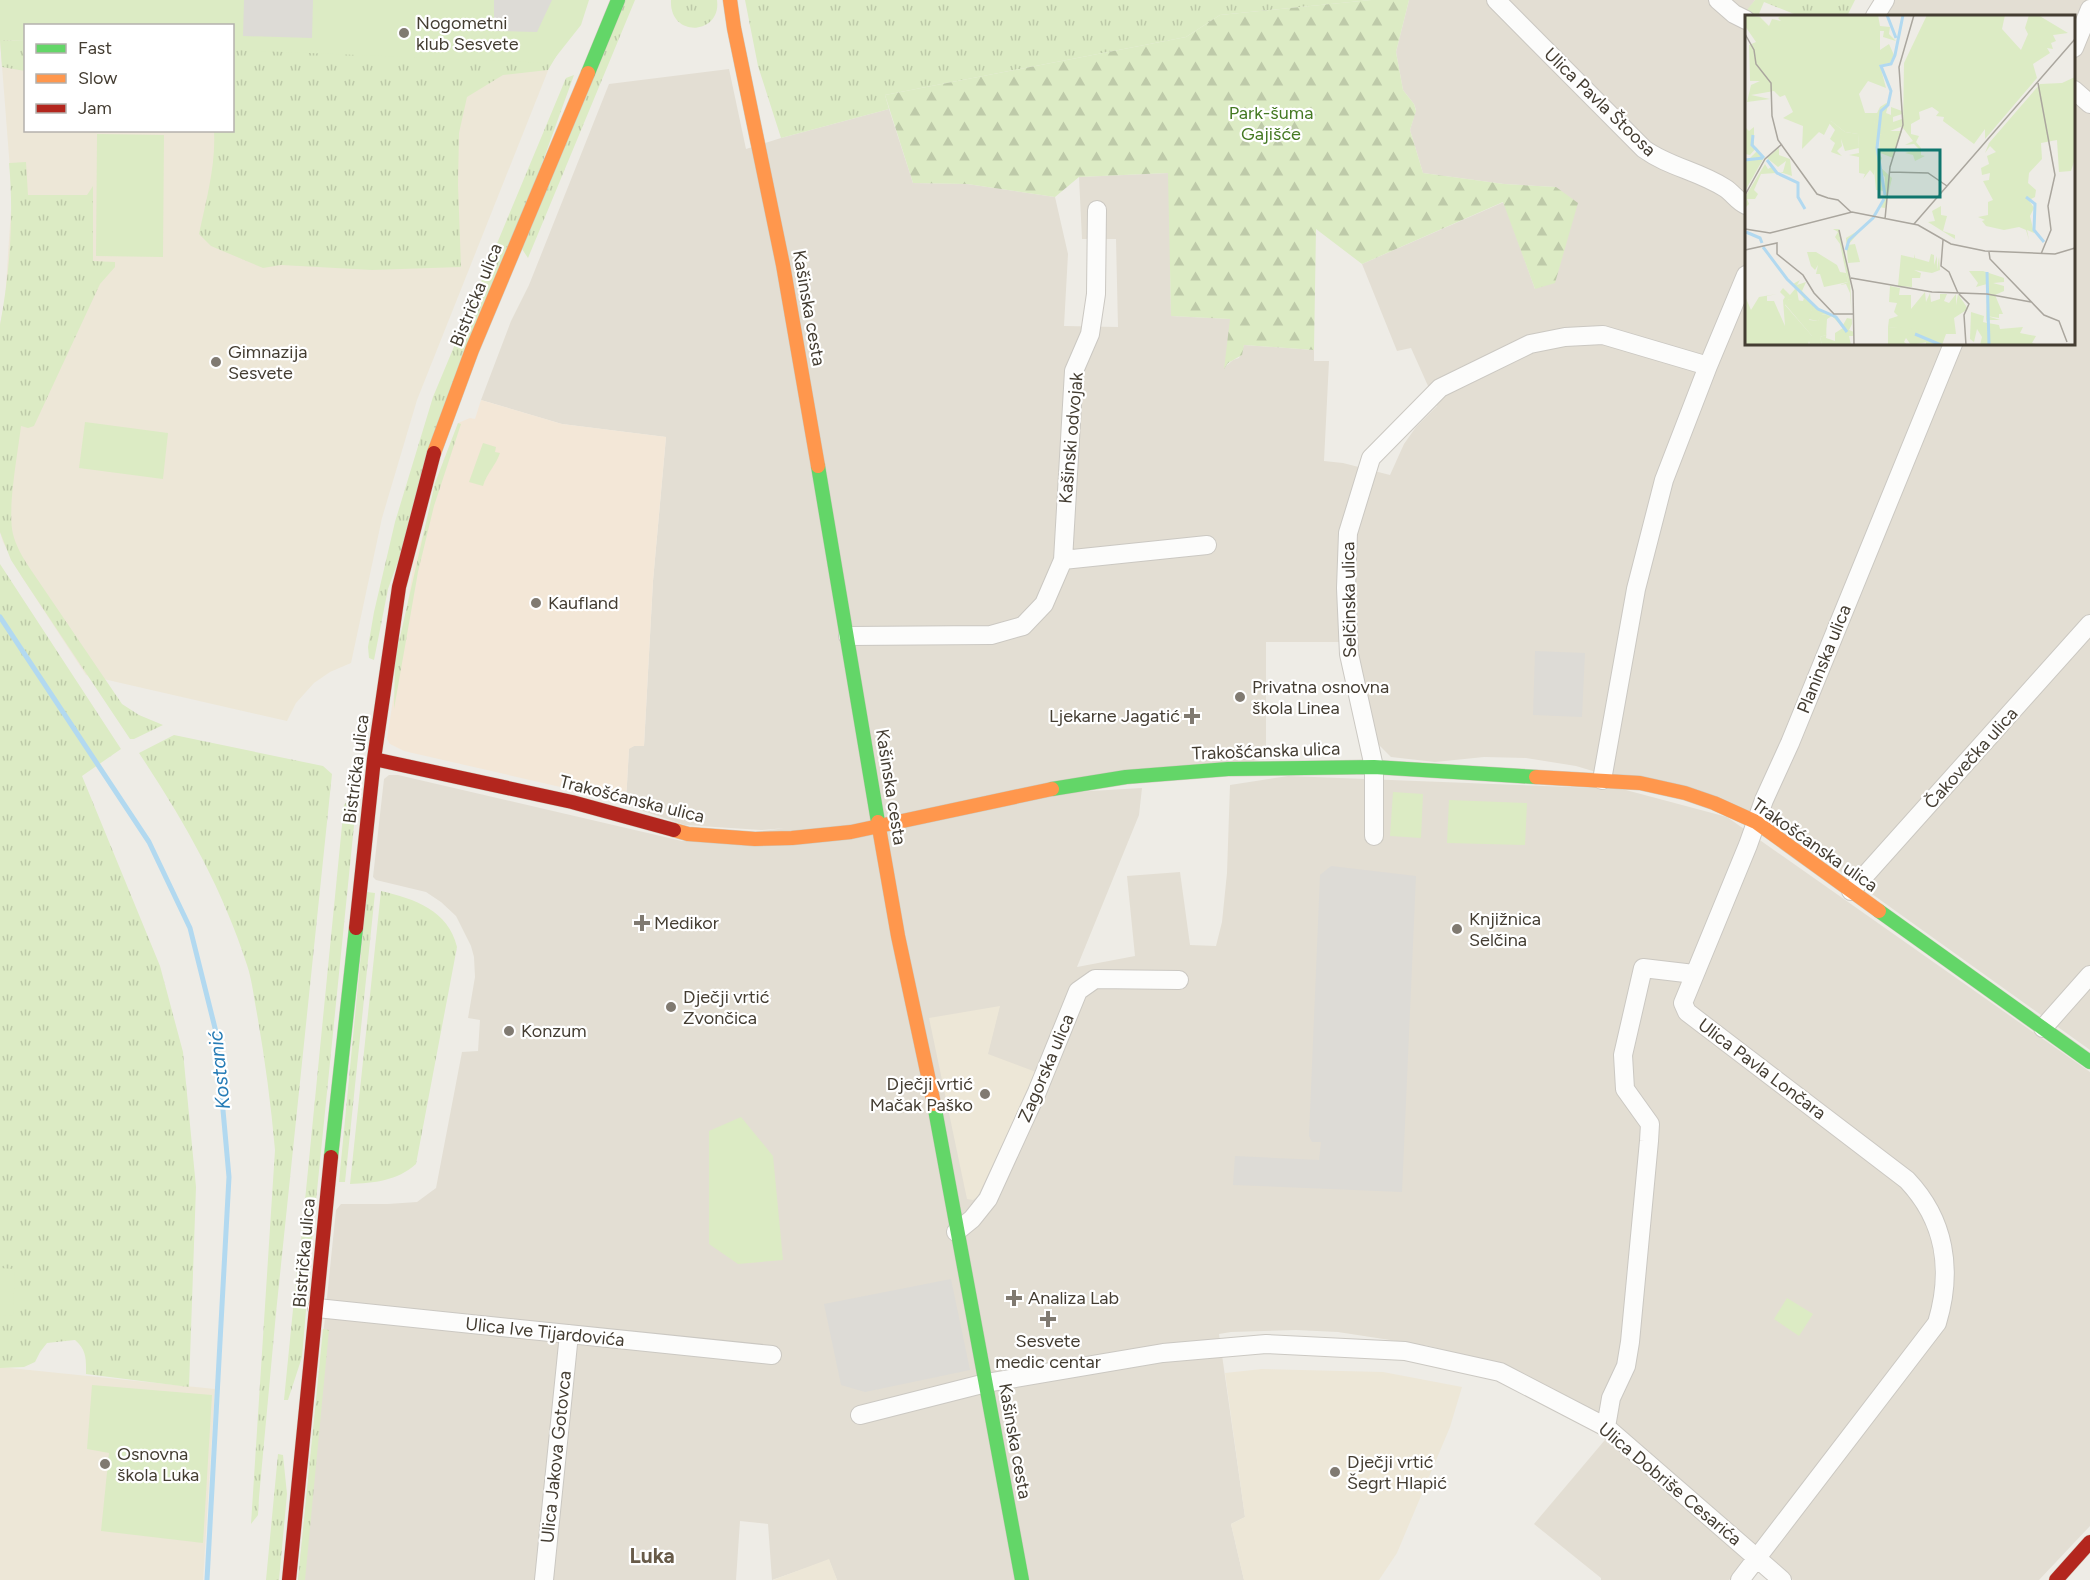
<svg xmlns="http://www.w3.org/2000/svg" width="2090" height="1580" font-family="Figtree,sans-serif">
<defs>
<pattern id="grass-tufts" width="24" height="20" patternUnits="userSpaceOnUse" patternTransform="scale(1.5)"><rect width="24" height="20" fill="#dcebc4"/><path d="M3 7l-1-3M5 7V3M7 7l1-3M15 17l-1-3M17 17v-4M19 17l1-3" fill="none" stroke="#becaa9"/></pattern>
<pattern id="forest-firs" width="22" height="20" patternUnits="userSpaceOnUse" patternTransform="scale(1.5)"><rect width="22" height="20" fill="#dcebc4"/><path d="M5 1l3.5 6h-7zM16 11l3.5 6h-7z" fill="#becaa9"/></pattern>
</defs>
<rect width="100%" height="100%" fill="#eeece6"/>
<path fill="#e3ded3" d="M1409,0H1755L1738,23L1746,27V344H2074V16H1882L1890,0H2090V1050L1777,826L1576,766L1526,758L1484,757L1435,762L1391,757L1378,744L1355,642H1266V759L835,824L761,830L685,825L634,808L626,802L629,748L634,746H644L653,581L666,437L562,424L481,400L511,321L529,285L609,84L729,69L746,149L781,138L889,109L913,183L967,184L1055,197L1068,254L1064,326L1118,327L1116,239H1082L1079,177L1169,173L1171,316L1231,319L1225,367L1233,360L1239,358L1244,345L1314,350V361H1329L1324,461L1343,463L1390,475L1404,444L1416,427L1437,406L1411,348L1397,351L1362,264L1504,202L1535,289L1556,187L1504,184L1423,173L1410,130L1416,110L1414,104L1403,90L1396,52Z
M389,775H398L682,841L1074,792L1142,788L1139,815L1077,967L1135,956L1127,876L1180,872L1190,945L1216,946L1222,922L1227,873L1230,785L1288,776L1622,789L1727,817L2090,1072V1526L2039,1580H1793L1777,1567L1734,1575L1729,1580H1601V1578L1534,1524L1615,1428L1568,1397L1514,1371L1482,1360L1429,1346L1338,1332L1296,1330L1231,1332L1219,1334L1245,1517L1231,1524L1244,1580H837L829,1560L772,1580L768,1524L740,1521L736,1580H298L336,1210L341,1204H388L417,1202L436,1188L462,1052L478,1051L480,1020L468,1018L475,977L474,957L471,946L456,916L441,902L426,892L376,880L373,877L384,779Z"/>
<path fill="#f3e7d7" d="M481,400L562,424L666,437L653,581L644,746H634L629,749L626,802L404,751L390,744L387,739L414,563L458,423L470,418L475,419Z"/>
<path fill="#ede7d7" d="M0,40L25,41L26,130H232L551,63L417,400L382,518L351,663L330,672L314,683L296,703L287,721L86,675L22,577L3,542L0,532V325L5,300L12,195Z
M1000,1006L988,1054L1036,1072L978,1196L973,1200L967,1199L929,1018Z
M0,1367L215,1389L203,1580H0Z
M1262,1369L1383,1372L1462,1387L1450,1427L1397,1553L1379,1580H1244L1231,1524L1245,1517L1225,1373Z
M829,1559L837,1580H773Z"/>
<path fill="url(#grass-tufts)" d="M624,0H635L528,258L522,249Z
M671,0H717C722,35 669,39 671,0Z
M745,0H1371L1220,15L1186,37L885,95L889,109L781,138L758,66Z
M1755,0H1855L1847,16H1799L1764,2L1758,16L1746,11Z
M0,40L25,41V71L2,67Z
M233,42L557,55L548,70L503,75L467,97L459,133L458,185L461,267L372,270L281,265L263,268L211,246L199,234C206,201 216,165 214,131L232,130Z
M574,75L388,589L374,660L369,658L368,647L374,612L395,522L433,397L566,78Z
M26,162L28,195H87L93,186V261L115,262V267L100,284L34,426L28,428L21,426C18,452 7,510 13,534C16,546 22,556 29,567L122,704L139,715L163,725L134,739H130L22,577L11,560L0,532V325C10,272 14,216 9,163Z
M458,423L461,424L434,506L418,572L394,709L395,659L435,483Z
M0,564L121,749L82,776L160,966L183,1052L196,1187L189,1387L86,1374C86,1360 87,1350 75,1340L47,1343L40,1352L35,1362L24,1367L0,1368Z
M174,735L323,766L332,774L276,1313L259,1497L258,1515L251,1524L275,1150C271,1105 265,1059 257,1014C254,998 252,980 247,965C222,887 184,821 139,753Z
M357,796L311,1250L304,1248L301,1241L344,805L350,798Z
M381,891C415,899 448,910 457,947L416,1164C397,1181 374,1183 350,1184Z
M367,892L375,893L345,1182H339Z
M310,1264L302,1357L288,1400H284L297,1269L301,1265Z
M323,1329L329,1330L305,1580H298Z
M278,1454L283,1455L287,1494L279,1580H266Z"/>
<path fill="url(#forest-firs)" d="M1371,0H1409L1396,52L1403,90L1414,104L1416,111L1410,130L1423,173L1504,184L1556,187L1578,203L1555,283L1535,289L1503,202L1362,264L1316,229L1314,350L1244,345L1242,355L1228,363L1224,369L1230,319L1171,316L1168,173L1079,177L1055,197L967,184L913,183L885,95L1186,37L1220,15Z"/>
<path fill="#dcebc4" d="M0,0H589L581,25L551,63L233,50L232,26H26L25,41L0,40Z
M97,134L164,135L163,257L96,256Z
M85,422L168,433L163,479L79,468Z
M483,443L496,447L495,452L500,453C496,465 487,473 483,486L469,482Z
M1393,792L1423,794L1421,838L1390,836Z
M1449,800L1527,803L1525,845L1447,843Z
M741,1117L773,1156L783,1260L738,1264L709,1244V1131Z
M0,1268L15,1269L13,1316L0,1315Z
M1787,1298L1813,1314L1799,1336L1774,1319Z
M92,1385L212,1395L203,1543L101,1531L109,1453L87,1449Z"/>
<path fill="#dddbd6" d="M244,0H313L312,38L243,36Z
M494,0H552L537,32L494,31Z
M1535,651L1585,653L1582,717L1533,715Z
M1331,866L1416,876L1402,1192L1233,1185L1235,1156L1319,1160L1321,1142H1312L1309,1136L1320,875Z
M951,1279L970,1370L865,1392L841,1385L824,1304Z"/>
<g fill="none" stroke-linecap="round" stroke-linejoin="round">
<path stroke="#b2d9f0" stroke-width="5" d="M0,617L149,842L190,928L216,1032L229,1177L207,1580"/>
<defs>
<path id="street" d="M1496,0L1644,149C1669,167 1699,171 1725,188C1733,193 1737,201 1746,205
M1718,0L1734,14L1746,20
M1875,16L1885,0
M2074,48L2090,9
M2074,90L2090,104
M1063,560L1207,545
M848,636L991,635L1023,626L1044,604L1063,560L1074,371L1090,334L1096,294L1097,210
M1602,780L1636,589L1664,480L1708,366L1746,275
M1374,836V767L1349,654L1346,588L1348,533L1371,458L1440,388L1530,344L1565,337L1603,335L1708,366
M1851,891L2090,624
M2043,1028L2090,975
M956,1232L972,1219L988,1199L1037,1092L1078,991L1095,979L1179,980
M317,1308L772,1355
M860,1415L986,1383L1163,1353L1266,1344L1405,1351L1500,1372L1606,1427L1782,1580
M1606,1427L1611,1398L1626,1366L1630,1342L1649,1141L1650,1124L1625,1089L1623,1055L1643,968L1694,974
M544,1580L569,1334
M1740,1580L1937,1323C1953,1270 1945,1220 1907,1180L1687,1012L1683,1003L1748,845L1764,800L1790,743L1953,344"/>
<path id="fast" d="M588,73L618,0
M818,466L878,822
M1052,789L1126,777L1228,769L1374,767L1536,777
M1879,911L2090,1062
M934,1104L1022,1580
M331,1157L356,928"/>
<path id="slow" d="M730,0L734,28L783,265L818,466
M434,453L472,350L588,73
M1536,777L1640,783L1685,793L1714,803L1756,822L1879,911
M878,822L898,936L934,1104
M674,830L688,834L755,839L792,838L851,832L1052,789"/>
<path id="jam" d="M374,759L572,802L674,830
M356,928L374,759L399,587L434,453
M289,1580L331,1157
M2056,1580L2090,1542"/>
</defs>
<use href="#street" stroke="#cbc8c2" stroke-width="20"/>
<use href="#fast" stroke="#cfcabe" stroke-width="15"/>
<use href="#slow" stroke="#cfcabe" stroke-width="15"/>
<use href="#jam" stroke="#cfcabe" stroke-width="15"/>
<use href="#street" stroke="#fcfcfb" stroke-width="18"/>
<use href="#fast" stroke="#63d668" stroke-width="14"/>
<use href="#slow" stroke="#ff974d" stroke-width="14"/>
<use href="#jam" stroke="#b3261e" stroke-width="14"/>
</g>
<g fill="#807a71" stroke="#fff" stroke-width="2">
<circle cx="404" cy="33" r="6"/>
<circle cx="216" cy="362" r="6"/>
<circle cx="536" cy="603" r="6"/>
<circle cx="1240" cy="697" r="6"/>
<path d="M1189 707h6v6h6v6h-6v6h-6v-6h-6v-6h6z"/>
<path d="M639 914h6v6h6v6h-6v6h-6v-6h-6v-6h6z"/>
<circle cx="1457" cy="929" r="6"/>
<circle cx="671" cy="1007" r="6"/>
<circle cx="509" cy="1031" r="6"/>
<circle cx="985" cy="1094" r="6"/>
<path d="M1011 1289h6v6h6v6h-6v6h-6v-6h-6v-6h6z"/>
<path d="M1045 1310h6v6h6v6h-6v6h-6v-6h-6v-6h6z"/>
<circle cx="105" cy="1464" r="6"/>
<circle cx="1335" cy="1472" r="6"/>
</g>
<g text-anchor="middle" stroke-width="4.5" stroke-linejoin="round" paint-order="stroke">
<g font-size="18" fill="#443d32" stroke="#fff" text-anchor="start">
<text x="416" y="29">Nogometni<tspan x="416" dy="21">klub Sesvete</tspan></text>
<text x="228" y="358">Gimnazija<tspan x="228" dy="21">Sesvete</tspan></text>
<text x="548" y="609">Kaufland</text>
<text x="1252" y="693">Privatna osnovna<tspan x="1252" dy="21">škola Linea</tspan></text>
<text x="1180" y="722" text-anchor="end">Ljekarne Jagatić</text>
<text x="1469" y="925">Knjižnica<tspan x="1469" dy="21">Selčina</tspan></text>
<text x="654" y="929">Medikor</text>
<text x="683" y="1003">Dječji vrtić<tspan x="683" dy="21">Zvončica</tspan></text>
<text x="521" y="1037">Konzum</text>
<text x="973" y="1090" text-anchor="end">Dječji vrtić<tspan x="973" dy="21">Mačak Paško</tspan></text>
<text x="1028" y="1304">Analiza Lab</text>
<text x="1048" y="1347" text-anchor="middle">Sesvete<tspan x="1048" dy="21">medic centar</tspan></text>
<text x="117" y="1460">Osnovna<tspan x="117" dy="21">škola Luka</tspan></text>
<text x="1347" y="1468">Dječji vrtić<tspan x="1347" dy="21">Šegrt Hlapić</tspan></text>
</g>
<g font-size="18" fill="#443d32" stroke="#fff">
<text transform="translate(1600 102) rotate(44)" y="6">Ulica Pavla Štoosa</text>
<text transform="translate(476 295) rotate(-68)" y="6">Bistrička ulica</text>
<text transform="translate(809 308) rotate(80)" y="6">Kašinska cesta</text>
<text transform="translate(1071 438) rotate(-85)" y="6">Kašinski odvojak</text>
<text transform="translate(1349 600) rotate(-91)" y="6">Selčinska ulica</text>
<text transform="translate(1824 659) rotate(-68)" y="6">Planinska ulica</text>
<text transform="translate(1266 751) rotate(-2)" y="6">Trakošćanska ulica</text>
<text transform="translate(1971 758) rotate(-48)" y="6">Čakovečka ulica</text>
<text transform="translate(356 769) rotate(-83)" y="6">Bistrička ulica</text>
<text transform="translate(891 787) rotate(81)" y="6">Kašinska cesta</text>
<text transform="translate(632 799) rotate(14)" y="6">Trakošćanska ulica</text>
<text transform="translate(1815 845) rotate(35)" y="6">Trakošćanska ulica</text>
<text transform="translate(1046 1068) rotate(-67)" y="6">Zagorska ulica</text>
<text transform="translate(1762 1069) rotate(37)" y="6">Ulica Pavla Lončara</text>
<text transform="translate(304 1253) rotate(-85)" y="6">Bistrička ulica</text>
<text transform="translate(545 1332) rotate(6)" y="6">Ulica Ive Tijardovića</text>
<text transform="translate(1015 1441) rotate(80)" y="6">Kašinska cesta</text>
<text transform="translate(556 1457) rotate(-84)" y="6">Ulica Jakova Gotovca</text>
<text transform="translate(1670 1484) rotate(40)" y="6">Ulica Dobriše Cesarića</text>
</g>
<g font-size="18" fill="#457923" stroke="#fff">
<text x="1271" y="119">Park-šuma<tspan x="1271" dy="21">Gajišće</tspan></text>
</g>
<g font-size="20" font-style="italic" fill="#267cb6" stroke="#fff">
<text transform="translate(219 1070) rotate(-96)" y="7">Kostanić</text>
</g>
<g font-size="21" font-weight="bold" fill="#685b49" stroke="#fff">
<text x="652" y="1563">Luka</text>
</g>
</g>
<g transform="translate(1745 15)">
<rect width="330" height="330" fill="#eeece6"/>
<path d="M144,87L141,98L146,100V92L157,96V99L148,102V107L157,104L158,111L135,120L133,136H149L148,143L133,137L137,143L134,151L147,163L140,193L134,192L140,183V162L136,158L139,176L131,175L127,133L129,108L134,95ZM86,106L100,117L113,119L114,133L100,136L96,124L97,131L92,136L97,141L86,137L90,128L85,124L90,115L83,107ZM0,112L4,116L9,112V131L12,133L19,143L14,150L0,148L12,136L11,133L5,140L0,139ZM34,133V140L45,144L47,161L35,157H38L41,146L33,152L22,143ZM20,149L23,154L28,151L31,158L16,159L9,175L13,179L10,184H2L4,189L0,193V182ZM196,191V200L202,201L198,216L210,220V224L183,207L190,206L187,196ZM88,214H94L105,262L107,309L104,315L109,317L108,321H104L106,330H77L75,322L81,320L82,315L81,323L90,326V318L98,313L87,301L77,299L73,306L63,304L67,294L52,275L54,287L44,284L40,290L75,330H65L64,326L63,330H0V281L6,295L14,282L32,279L22,281V286H29L40,311L38,285L40,282L35,277L38,273L45,280L50,274L48,269L55,265L52,270L61,267L57,276L73,294L91,301L98,310L102,303L107,304L105,278L101,269L95,270L103,267L95,229L90,222L93,217ZM114,215H116L103,230L110,229L115,247L103,248L101,223ZM170,239V243L184,247L186,239L189,240V250L192,241V255L194,242L195,255L187,258L169,255L176,258L175,263H167V272L153,271L156,240L169,243ZM224,256H238L259,263V267L248,268L259,271V276L250,280L258,299H254V303L242,301L255,305H243V308L254,310L255,314L278,312L275,318L291,321L287,328L295,330H235L237,322L232,314L229,327L225,324L226,297L239,301L238,307L242,308L241,304L242,279V269L231,272L233,268ZM145,271L155,273L154,280H166V294L180,277L181,287L185,278L186,287L195,284V279H202L199,286L204,288L211,279V290L213,279L223,294L209,303L211,319H201L197,330H181V321L170,315L143,312L144,304L153,301L149,297L152,288L144,287Z" fill="#dcebc4"/>
<path d="M0,0L15,2L24,11L27,4L36,6L33,3L37,0H133L135,11L145,12L144,19L151,26L138,22L139,16H135V35L144,29L149,40L145,48L135,50L141,73L123,66L114,79L120,98H132L135,92L143,87L129,108V160L125,155L118,164L120,159L114,158V142L104,140L114,138L113,119L100,117L86,106L79,120L74,117L57,134L58,111L38,103L48,97L40,80L35,82L29,76L6,80L25,84L2,87L6,70L15,66H5L4,30L11,27L0,11ZM182,0H260L257,14L276,35L283,19L280,13L284,0H293L323,18L308,20L311,26L306,28L308,34L302,33L305,38L288,49L292,63L240,124V114L229,129L198,106L199,102L191,101L194,97L187,92L174,97L175,104L166,109V119L174,121L171,127L176,133V140L180,141L170,146L168,140L160,138L174,134L169,129L160,130L168,126L158,113L159,48ZM330,62V144L326,156L314,157L312,125L296,128L297,144L284,158L283,168L291,175L290,182L284,185L289,193L285,201L289,218L282,215L284,225L281,215L274,212L259,215L241,211L237,206L240,205L233,202L243,200V187L248,185L238,166L244,165L245,158L237,160L236,153L244,149L242,141L251,137L245,131L240,138L244,128L295,69L317,68ZM62,237H71L92,250L95,257L101,258L103,267L79,272L75,259H71L73,250L70,255L66,251ZM60,281L68,291L64,305L73,306L76,299L87,301L82,304L81,320L75,322L77,330L66,326L67,321L39,288L44,284L58,286ZM143,312L172,314L183,321V327L166,330L161,323L159,327L163,330H143Z" fill="#dcebc4"/>
<path d="M142,116H157L150,137L134,136L135,120ZM6,145L17,146L0,176V148Z" fill="#dcebc4"/>
<path fill="none" stroke="#b2d9f0" stroke-width="3" d="M142,0L151,23M8,120L7,130L19,143M0,145L18,143M22,145L32,158L53,168V182L60,194M140,180L132,133L136,96L143,90L146,76L136,51L146,49L150,40L158,0M281,182L290,189L289,215L299,227M1,217L15,223L17,228M18,232L42,264L73,294L91,302L102,317M101,235L104,225L128,203L139,184M242,257L244,330M170,319L196,330"/>
<path fill="none" stroke="#aaa69e" stroke-width="1.5" d="M0,19L9,35L11,49L26,68L27,101L33,125L72,179L83,183M293,68L310,160L303,191L306,215L296,239M145,157L183,158L202,171M0,180L20,144L37,129M83,183L93,185L106,197M140,204L145,152L158,110L154,52L169,0M169,209L330,24M0,214L25,218L107,197L173,210L206,229L240,236L310,239L330,233M94,215L108,276L109,330M198,225L196,251L204,257L213,278M0,235L32,228V239L58,260L69,278L89,299H109M244,237L245,244L299,300L314,306L322,327M106,263L187,277L242,279L286,287M214,279L224,289L219,300L221,330"/>
<path fill="#0f766e" fill-opacity="0.15" stroke="#0f766e" stroke-width="3" d="M134,135H195V182H134Z"/>
<rect width="330" height="330" fill="none" stroke="#443d32" stroke-width="3"/>
</g>
<rect x="24" y="24" width="210" height="108" fill="#ffffff" stroke="#b4b1ad" stroke-width="1.5"/>
<rect x="36" y="44" width="30" height="9" fill="#63d668" stroke="#b4b1ad" stroke-width="1.5"/>
<text x="78" y="54" font-size="18" fill="#443d32">Fast</text>
<rect x="36" y="74" width="30" height="9" fill="#ff974d" stroke="#b4b1ad" stroke-width="1.5"/>
<text x="78" y="84" font-size="18" fill="#443d32">Slow</text>
<rect x="36" y="104" width="30" height="9" fill="#b3261e" stroke="#b4b1ad" stroke-width="1.5"/>
<text x="78" y="114" font-size="18" fill="#443d32">Jam</text>
</svg>
